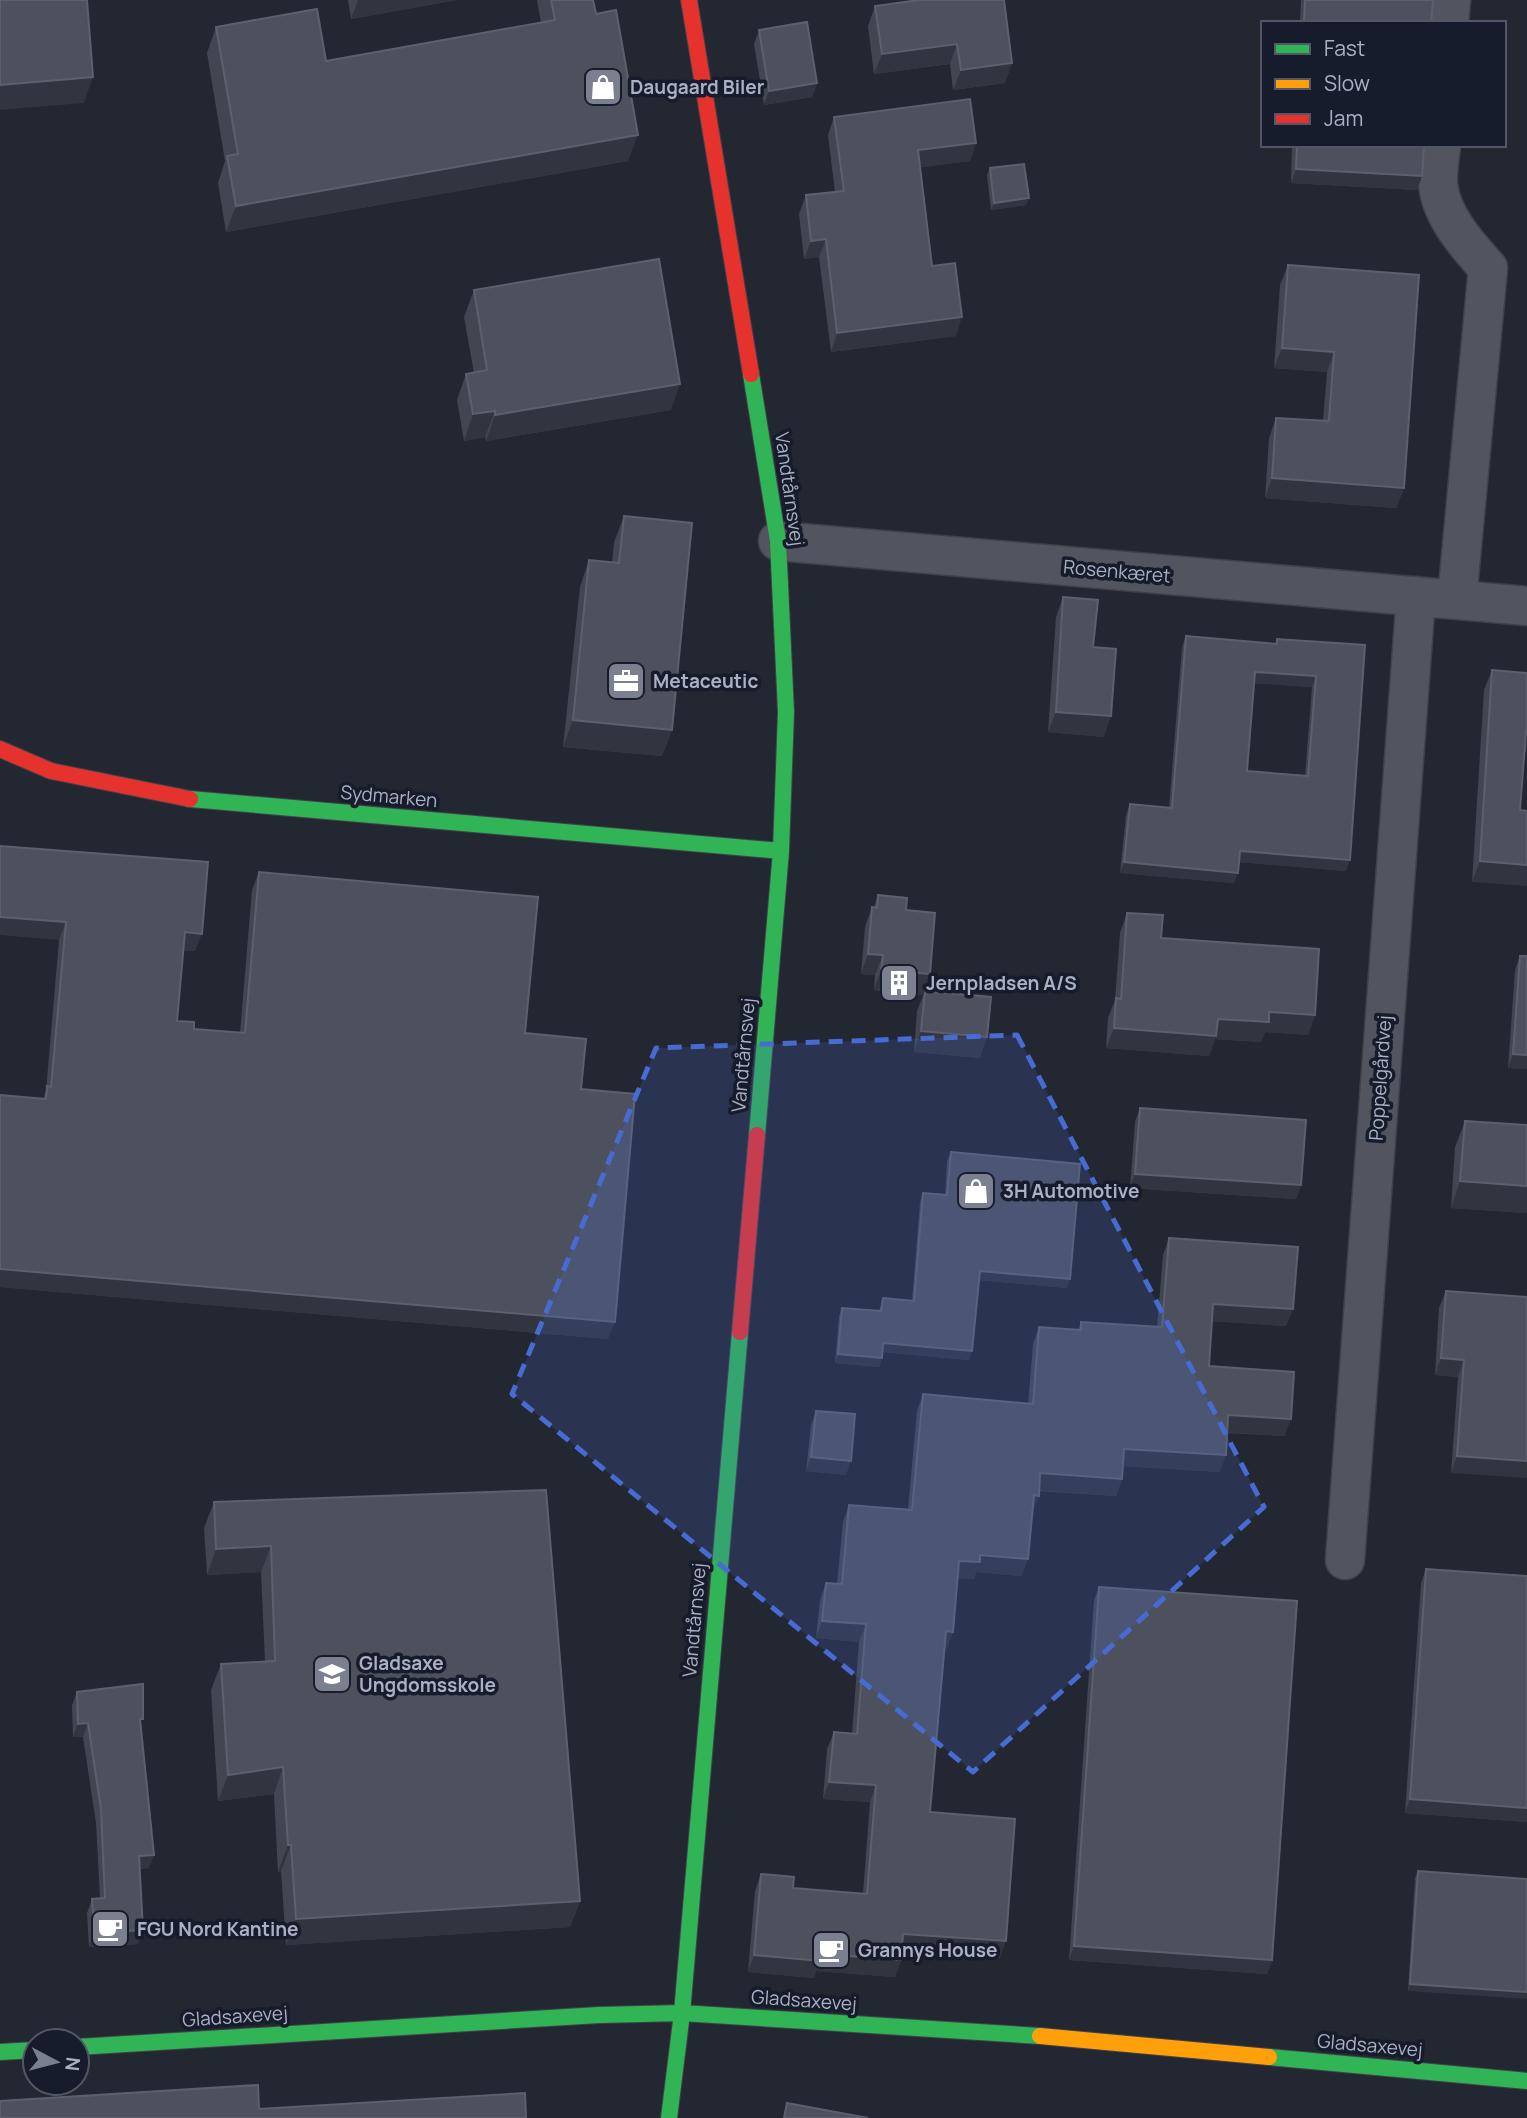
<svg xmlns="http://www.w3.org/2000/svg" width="1527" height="2118" font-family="Manrope,sans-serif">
<rect width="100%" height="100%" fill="#232731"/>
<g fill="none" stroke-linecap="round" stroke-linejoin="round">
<defs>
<path id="street" d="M1449,23L1451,0
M1441,145C1440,158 1437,171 1438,184C1441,216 1467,245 1488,268L1457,599
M778,541L1527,606
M1345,1560L1416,596"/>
<path id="fast" d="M751,374L778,541L786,712L781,851L757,1135
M190,799L781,851
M77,2047L599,2015L682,2013L1040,2036
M0,2052L35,2050
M1269,2057L1527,2081
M669,2118L682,2013L740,1332"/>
<path id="slow" d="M1040,2036L1269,2057"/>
<path id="jam" d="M689,0L751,374
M0,749L51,771L190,799
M740,1332L757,1135"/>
</defs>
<use href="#street" stroke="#3f424a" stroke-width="41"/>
<use href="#fast" stroke="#3f424a" stroke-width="18"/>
<use href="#slow" stroke="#3f424a" stroke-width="18"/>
<use href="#jam" stroke="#3f424a" stroke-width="18"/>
<use href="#street" stroke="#525560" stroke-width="38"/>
<use href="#fast" stroke="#30b455" stroke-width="16"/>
<use href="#slow" stroke="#ff9f0a" stroke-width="16"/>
<use href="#jam" stroke="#e5322d" stroke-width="16"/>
</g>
<path fill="#424651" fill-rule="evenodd" d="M348,0H457L351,19Z
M537,0H593L628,161L226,232L218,183L225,161L207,53L216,27L326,61L541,23Z
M1301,0H1433L1431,23H1300Z
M875,6L1012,63L1005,83L953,90L950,64L874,74L868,26Z
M759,30L817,83L812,97L764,105L754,44Z
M834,117L976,143L970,161L920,167L932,266L956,336L831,352L819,257L804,259L799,214L806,195L835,192L828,135Z
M1292,145H1424L1422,176L1417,190L1291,183Z
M990,168L1029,198L1026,205L991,210L987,175Z
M1288,265L1404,488L1396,508L1265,498L1269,438L1276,418L1323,421L1327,372L1274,368L1280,285Z
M474,290L671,410L486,441L485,437L464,441L457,400L466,374L474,373L464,317Z
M624,516L672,730L662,756L563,747L580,587L589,560L612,563L614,542Z
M1063,597L1093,647L1104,737L1048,732L1056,617Z
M1186,636L1275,644L1277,639L1365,645L1346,871L1239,862L1234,883L1120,873L1126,815L1130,804L1169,808L1182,647ZM1254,683L1312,687L1305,776L1247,771Z
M1492,670L1527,673V752H1524L1520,810L1472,882L1484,690Z
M0,846L195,951L183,950L177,1021L194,1029L240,1033L252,890L259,872L525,1033L581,1089L608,1339L0,1287V1095L43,1099L46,1091L59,940Z
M878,895L906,910L922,995L874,990L875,975L861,974L865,927L872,907H874Z
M1127,913L1161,938L1315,1015L1308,1035L1265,1032L1261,1042L1215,1039L1209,1056L1106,1048L1108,1018L1115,1000L1120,933Z
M1520,956L1527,1069L1508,1068L1515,970Z
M925,991L980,1058L914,1052L917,1011Z
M1140,1108L1301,1185L1296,1199L1130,1188L1135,1122Z
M1465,1121L1527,1125V1213L1451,1208L1455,1147Z
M951,1152L1067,1288L979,1280L969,1360L882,1352V1358L879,1367L835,1363L839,1316L842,1308L879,1311L883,1298L912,1301L920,1202L923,1193L945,1195L947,1161Z
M1169,1238L1293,1309L1286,1326L1212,1321L1209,1366L1285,1436L1227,1433L1220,1472L1123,1466L1122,1479L1116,1496L1039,1491L1032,1513L1022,1576L976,1572L974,1579L957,1578L947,1649L945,1648L930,1812L1000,1958L902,1951L901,1960L895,1977L816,1971L814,1978L748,1972L755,1891L761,1874L793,1888L863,1894L870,1802L823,1799L827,1749L834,1732L852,1734L859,1642L816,1638L820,1600L826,1583L837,1584L843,1522L849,1505L908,1509L917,1411L923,1394L1028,1404L1033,1344L1039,1327L1078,1330L1081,1322L1157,1327L1163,1255Z
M1446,1291L1527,1297L1451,1473L1458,1377L1435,1375L1439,1308Z
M816,1411L846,1475L806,1471L811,1425Z
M546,1490L580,1901L570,1927L286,1945L281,1871L278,1872L274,1794L218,1801L211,1690L221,1664L265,1661L261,1572L207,1575L204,1528L214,1502Z
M1426,1569L1527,1576V1822L1405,1813L1421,1583Z
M1099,1587L1272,1960L1267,1974L1069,1960L1094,1600Z
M77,1692L141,1727L149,1868L140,1869L138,1944L89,1947L87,1913L92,1899H100L96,1823L83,1737H73L72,1705Z
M1418,1871L1527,1879L1408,1991L1415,1878Z"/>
<path fill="#31353f" d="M358,0H457L351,19Z
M957,44L950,64L874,74L882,54Z
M1012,63L1005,83L953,90L961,70Z
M93,77L84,103L0,110V85Z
M817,83L812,97L764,105L769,91Z
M638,135L628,161L226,232L236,206Z
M976,143L970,161L911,169L918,150Z
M1296,169L1422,176L1417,190L1291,183Z
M1029,198L1026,205L991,210L994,203Z
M826,239L819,257L804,259L811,241Z
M962,317L956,336L831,352L837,333Z
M1282,348L1334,352L1327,372L1274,368Z
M680,384L671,410L486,441L495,415Z
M495,411L485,437L464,441L473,414Z
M1272,478L1404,488L1396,508L1265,498Z
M1255,672L1316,676L1312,687L1251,683Z
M1056,712L1111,716L1104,737L1048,732Z
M573,720L672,730L662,756L563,747Z
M1526,731H1527V752L1518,751Z
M1240,851L1350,860L1346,871L1236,862Z
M1480,861L1527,865V886L1472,882Z
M1124,862L1238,873L1234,883L1120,873Z
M0,917L66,922L59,940L0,935Z
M185,932L202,934L195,951L179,950Z
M868,954L883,955L875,975L861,974Z
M881,970L930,974L922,995L874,990Z
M1269,1012L1315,1015L1308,1035L1265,1032L1261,1042L1215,1039L1209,1056L1106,1048L1114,1028Z
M921,1031L987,1037L980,1058L914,1052Z
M1513,1054L1527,1055V1069L1508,1068Z
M1135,1174L1301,1185L1296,1199L1130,1188Z
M1460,1181L1527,1186V1213L1451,1208Z
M0,1269L615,1322L608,1339L0,1287Z
M980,1271L1070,1279L1067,1288L977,1280Z
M1213,1304L1293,1309L1286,1326L1207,1321Z
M883,1343L972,1351L969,1360L880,1352Z
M838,1354L882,1358L879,1367L835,1363Z
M1441,1358L1464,1360L1458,1377L1435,1375Z
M1228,1415L1291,1419L1285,1436L1222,1432Z
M1124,1449L1226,1455L1220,1472L1118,1466Z
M1457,1456L1527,1461V1478L1451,1473Z
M811,1457L851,1461L846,1475L806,1471Z
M1040,1473L1122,1479L1116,1496L1034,1490Z
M1034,1495L1039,1496L1032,1513Z
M271,1546L261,1572L207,1575L216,1549Z
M980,1555L1028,1559L1022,1576L976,1572L974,1579L952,1578L959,1561Z
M822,1621L866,1624L859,1642L816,1638Z
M946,1631L953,1632L947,1649L940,1648Z
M88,1723L83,1737H73L78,1724Z
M283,1767L274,1794L218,1801L228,1775Z
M829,1782L876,1785L870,1802L823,1799Z
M1410,1799L1527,1808V1822L1405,1813Z
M288,1845H291L281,1871L278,1872Z
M154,1855L149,1868L134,1870L139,1856Z
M580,1901L570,1927L286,1945L296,1919Z
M143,1930L138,1944L89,1947L94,1933Z
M903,1934L1006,1941L1000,1958L897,1951Z
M1074,1946L1272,1960L1267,1974L1069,1960Z
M821,1954L901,1960L895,1977L816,1971L814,1978L748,1972L754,1955Z
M1410,1984L1527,1992V1999L1408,1991Z"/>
<path fill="#4d515d" stroke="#5c606e" stroke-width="2" fill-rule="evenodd" d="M0,0H87L93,77L0,85Z
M551,0H593L596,14L616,10L638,135L236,206L227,156L238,154L216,27L317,9L326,61L555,20Z
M919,0H1004L1012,63L961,70L957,44L882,54L875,6Z
M1305,0H1433L1431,23H1304Z
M807,22L817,83L769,91L759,30Z
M970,99L976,143L918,150L932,266L955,263L962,317L837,333L826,239L811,241L806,195L844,191L834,117Z
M1297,145H1424L1422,176L1296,169Z
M1024,164L1029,198L994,203L990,168Z
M659,259L680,384L495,415V411L473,414L466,374L487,370L474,290Z
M1288,265L1419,275L1404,488L1272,478L1276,418L1329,421L1334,352L1282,348Z
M624,516L692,523L672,730L573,720L589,560L619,563Z
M1063,597L1098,600L1093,647L1116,649L1111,716L1056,712Z
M1186,636L1277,644V639L1365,645L1350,860L1240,851L1238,873L1124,862L1130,804L1172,808ZM1255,672L1316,676L1308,776L1247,771Z
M1492,670L1527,673V731H1526L1520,810L1527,811V865L1480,861Z
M0,846L208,862L202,934L185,932L177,1021L194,1022V1029L245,1033L259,872L538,897L525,1033L586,1039L581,1089L635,1094L615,1322L0,1269V1095L46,1099L47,1086L51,1087L66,922L0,917Z
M878,895L907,898L906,910L935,913L930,974L881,970L883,955L868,954L872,907L877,908Z
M1127,913L1163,915L1161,938L1319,949L1315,1015L1269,1012V1022L1218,1019L1216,1036L1114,1028L1116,998L1121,999Z
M1520,956H1527V1055L1513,1054Z
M925,991L991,997L987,1037L921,1031Z
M1140,1108L1306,1120L1301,1185L1135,1174Z
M1465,1121L1527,1125V1186L1460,1181Z
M951,1152L1080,1164L1070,1279L980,1271L972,1351L883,1343L882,1358L838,1354L842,1308L881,1311L883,1298L914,1301L923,1193L947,1195Z
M1169,1238L1298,1247L1293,1309L1213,1304L1209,1366L1294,1372L1291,1419L1228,1415L1226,1455L1124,1449L1122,1479L1040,1473L1039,1496L1034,1495L1028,1559L980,1555V1562L959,1561L953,1632L946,1631L930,1812L1015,1819L1006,1941L903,1934L901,1960L821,1954L820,1961L754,1955L761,1874L794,1877L793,1888L867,1894L876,1785L829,1782L834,1732L857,1734L866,1624L822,1621L826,1583L842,1584L849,1505L912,1510L923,1394L1033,1404L1039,1327L1081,1330V1322L1162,1327Z
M1446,1291L1527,1297V1461L1457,1456L1464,1360L1441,1358Z
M816,1411L855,1414L851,1461L811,1457Z
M546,1490L580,1901L296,1919L291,1845H288L283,1767L228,1775L221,1664L275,1661L271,1546L216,1549L214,1502Z
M1426,1569L1527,1576V1808L1410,1799Z
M1099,1587L1297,1601L1272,1960L1074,1946Z
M143,1684V1719H140L154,1855L139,1856L143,1930L94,1933L92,1899L105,1898L101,1809L88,1723L78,1724L77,1692Z
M1418,1871L1527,1879V1992L1410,1984Z
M258,2085L259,2109L525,2093L526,2118H0V2101Z
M787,2103L868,2118H784Z"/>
<path fill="#476bd2" fill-opacity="0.2" stroke="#476bd2" stroke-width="5" stroke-dasharray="14 9" stroke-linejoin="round" d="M1017,1035L1264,1507L973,1772L512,1394L656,1048Z"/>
<defs>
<symbol id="shop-square" viewBox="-11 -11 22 22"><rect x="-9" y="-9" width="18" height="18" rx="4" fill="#7b8091" stroke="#161c2b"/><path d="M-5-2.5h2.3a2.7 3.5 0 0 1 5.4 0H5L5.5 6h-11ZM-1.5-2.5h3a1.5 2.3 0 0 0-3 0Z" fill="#fff"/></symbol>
<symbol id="office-square" viewBox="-11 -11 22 22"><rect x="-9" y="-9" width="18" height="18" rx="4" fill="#7b8091" stroke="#161c2b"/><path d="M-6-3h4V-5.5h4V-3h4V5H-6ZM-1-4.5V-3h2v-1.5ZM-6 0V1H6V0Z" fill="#fff"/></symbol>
<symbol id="building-square" viewBox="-11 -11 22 22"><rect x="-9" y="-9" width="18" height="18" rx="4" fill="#7b8091" stroke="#161c2b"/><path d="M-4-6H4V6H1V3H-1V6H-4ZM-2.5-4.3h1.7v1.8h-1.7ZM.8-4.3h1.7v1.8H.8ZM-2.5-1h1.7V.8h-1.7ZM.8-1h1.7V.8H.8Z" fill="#fff"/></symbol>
<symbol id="school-square" viewBox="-11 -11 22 22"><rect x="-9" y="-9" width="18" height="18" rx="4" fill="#7b8091" stroke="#161c2b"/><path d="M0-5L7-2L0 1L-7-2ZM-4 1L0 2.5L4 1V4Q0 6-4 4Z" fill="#fff"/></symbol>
<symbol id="cafe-square" viewBox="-11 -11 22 22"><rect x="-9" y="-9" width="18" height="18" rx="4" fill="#7b8091" stroke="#161c2b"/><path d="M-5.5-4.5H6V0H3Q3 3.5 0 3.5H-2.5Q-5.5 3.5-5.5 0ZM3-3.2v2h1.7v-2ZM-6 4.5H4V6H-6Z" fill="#fff"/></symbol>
</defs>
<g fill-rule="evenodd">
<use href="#shop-square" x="581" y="65" width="44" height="44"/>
<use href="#office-square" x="604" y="659" width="44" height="44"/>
<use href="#building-square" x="877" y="961" width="44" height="44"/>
<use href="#shop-square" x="954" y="1169" width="44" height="44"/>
<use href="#school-square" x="310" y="1652" width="44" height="44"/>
<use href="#cafe-square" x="88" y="1907" width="44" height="44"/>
<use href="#cafe-square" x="809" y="1928" width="44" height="44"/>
</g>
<g text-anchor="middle" stroke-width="7" stroke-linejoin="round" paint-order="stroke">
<g font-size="19" font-weight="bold" fill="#aab0c5" stroke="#161c2b" text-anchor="start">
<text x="630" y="94">Daugaard Biler</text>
<text x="653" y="688">Metaceutic</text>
<text x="926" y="990">Jernpladsen A/S</text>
<text x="1003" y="1198">3H Automotive</text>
<text x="359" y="1670">Gladsaxe<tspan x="359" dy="22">Ungdomsskole</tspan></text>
<text x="137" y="1936">FGU Nord Kantine</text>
<text x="858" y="1957">Grannys House</text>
</g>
<g font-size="19" fill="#aab0c5" stroke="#161c2b">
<text transform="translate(790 489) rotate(82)" y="7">Vandtårnsvej</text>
<text transform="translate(1117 571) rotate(5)" y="7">Rosenkæret</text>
<text transform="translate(389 796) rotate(5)" y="7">Sydmarken</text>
<text transform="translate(743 1055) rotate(-85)" y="7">Vandtårnsvej</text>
<text transform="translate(1380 1078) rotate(-86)" y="7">Poppelgårdvej</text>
<text transform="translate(694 1620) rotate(-85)" y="7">Vandtårnsvej</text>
<text transform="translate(804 2000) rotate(4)" y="7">Gladsaxevej</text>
<text transform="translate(235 2016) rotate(-4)" y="7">Gladsaxevej</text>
<text transform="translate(1370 2045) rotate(5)" y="7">Gladsaxevej</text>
</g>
</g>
<rect x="1261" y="21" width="245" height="126" fill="#161c2b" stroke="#515769" stroke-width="2"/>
<rect x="1275" y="44" width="35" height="10" fill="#30b455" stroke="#515769" stroke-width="2"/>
<text x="1324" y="56" font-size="21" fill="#aab0c5">Fast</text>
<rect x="1275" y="79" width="35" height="10" fill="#ff9f0a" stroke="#515769" stroke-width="2"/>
<text x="1324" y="91" font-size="21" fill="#aab0c5">Slow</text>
<rect x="1275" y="114" width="35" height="10" fill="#e5322d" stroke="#515769" stroke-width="2"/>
<text x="1324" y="126" font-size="21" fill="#aab0c5">Jam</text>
<g transform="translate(56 2062) rotate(97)"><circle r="33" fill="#161c2b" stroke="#515769" stroke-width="2"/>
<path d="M0-5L12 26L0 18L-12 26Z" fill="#7b8091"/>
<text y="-10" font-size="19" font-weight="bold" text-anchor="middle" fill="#aab0c5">N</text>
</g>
</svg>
